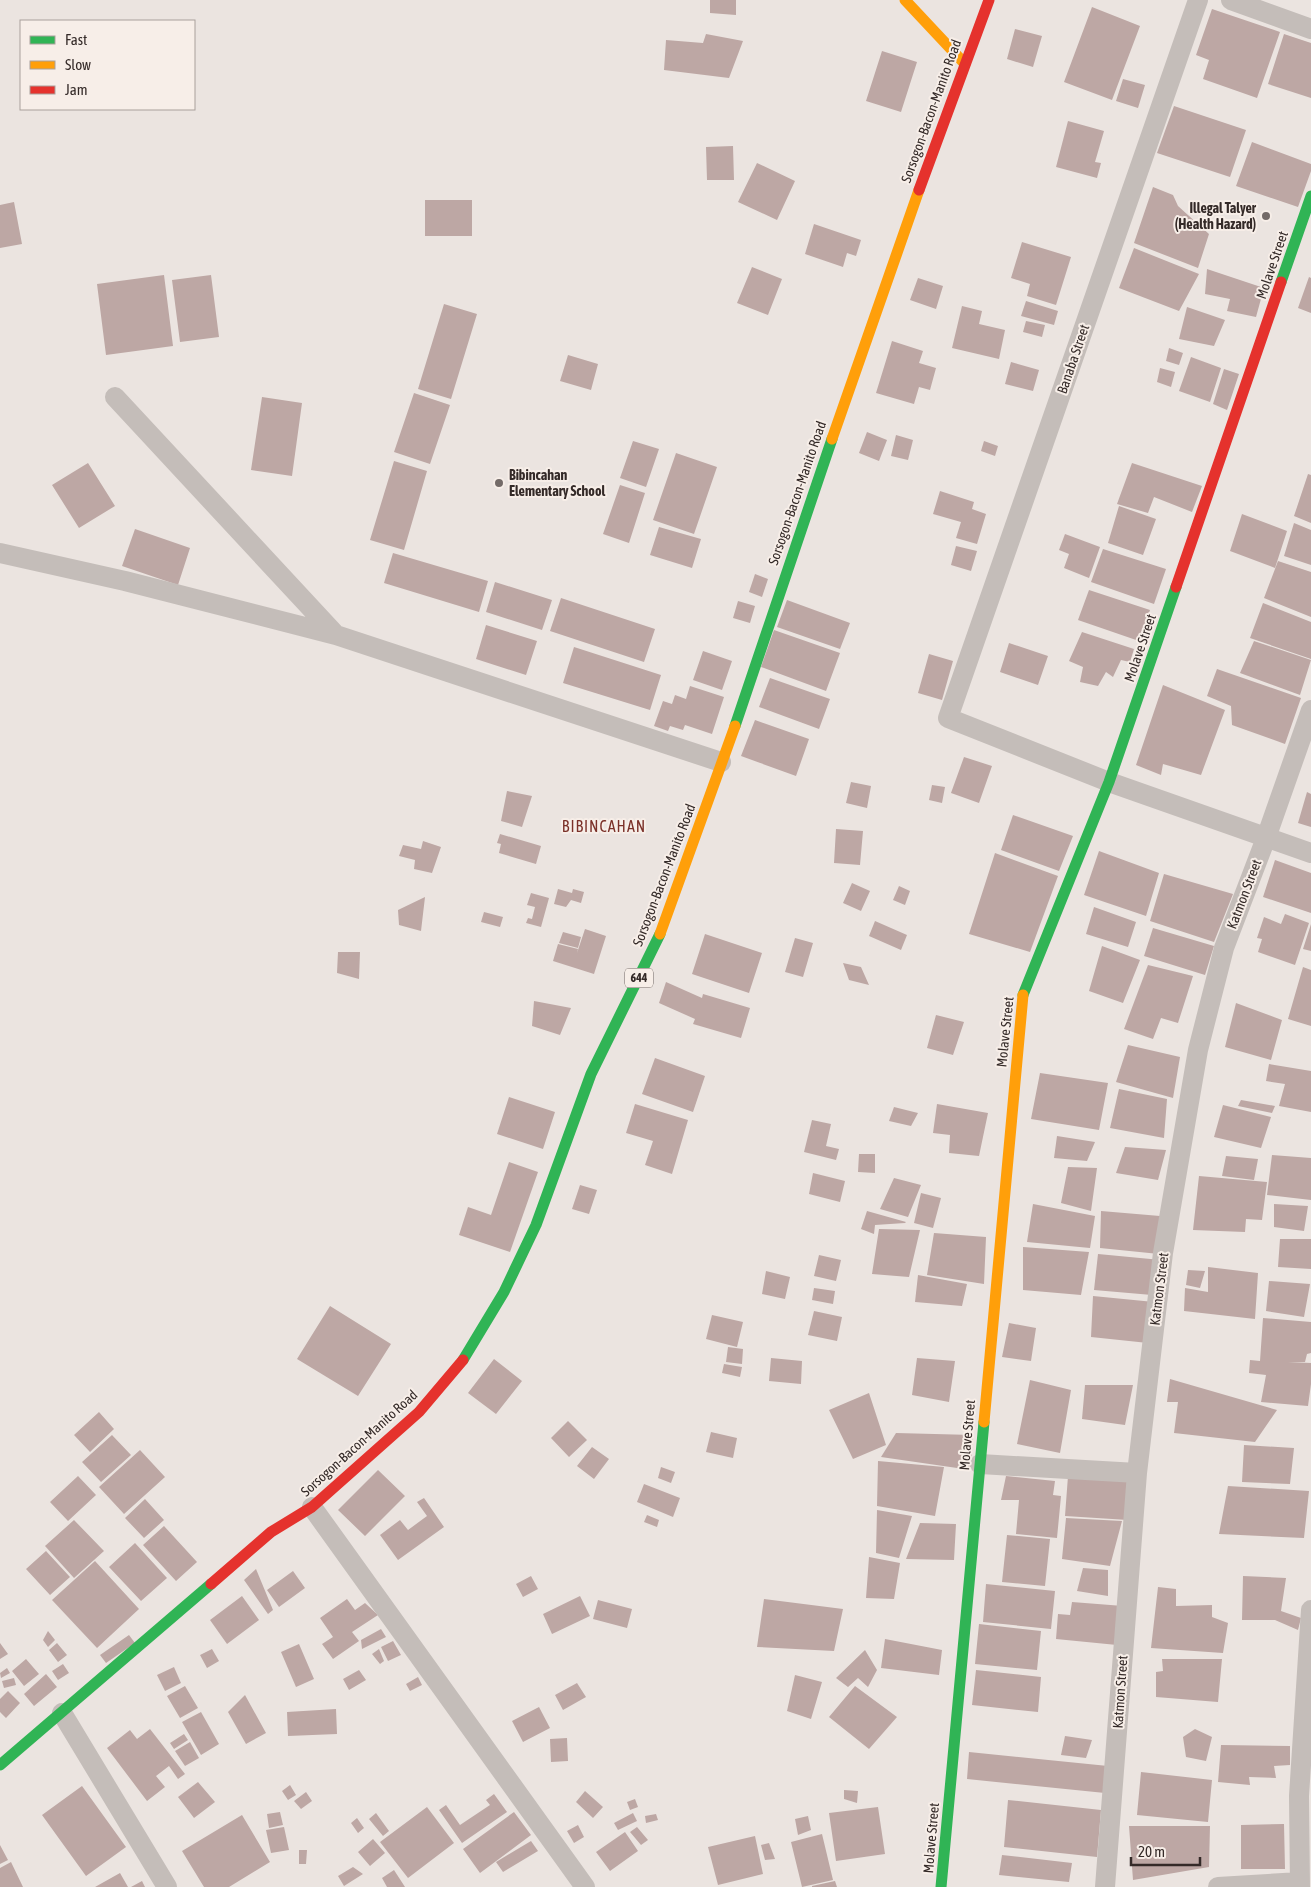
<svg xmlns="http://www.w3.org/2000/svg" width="1311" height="1887" font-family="'Asap Condensed',sans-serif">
<rect width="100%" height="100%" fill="#ebe4e0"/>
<path fill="#bda7a4" d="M710,0H736V15L710,13Z
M1092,7L1140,26L1112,100L1064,82Z
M1212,9L1280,32L1257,98L1203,79L1209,60L1196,55Z
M1015,29L1042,36L1033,67L1007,59Z
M706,34L743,41L729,78L664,70L666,40L703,43Z
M1284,34L1311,43V98L1268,84Z
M882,51L917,62L901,112L866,101Z
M1123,79L1145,85L1138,108L1116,101Z
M1174,106L1246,130L1230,177L1157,153Z
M1068,121L1104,131L1095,162L1101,163L1097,178L1056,167Z
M1252,142L1311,164V171L1298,207L1236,186Z
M733,146L734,180H707L706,147Z
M757,163L795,181L777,220L738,202Z
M1153,187L1173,195L1178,206L1209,234L1198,268L1134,243Z
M425,200H472V236H425Z
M14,202L22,244L0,248V205Z
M814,224L861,240L856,256L847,253L843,267L805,254Z
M1022,242L1071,257L1056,305L1027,296L1030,284L1011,278Z
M1134,248L1199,274L1179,311L1119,288Z
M752,267L782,279L768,315L737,303Z
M1207,269L1264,288L1256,317L1227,311L1230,299L1205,294Z
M164,275L173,346L106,355L97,284Z
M211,275L219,337L180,342L172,280Z
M1309,277L1311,278V313L1298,308Z
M918,278L943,286L936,309L910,300Z
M1026,301L1058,311L1054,325L1021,316Z
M444,304L477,314L451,399L418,389Z
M962,306L982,311L979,324L1005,330L999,359L952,348Z
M1187,307L1225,320L1214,346L1179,339Z
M1026,321L1045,325L1042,337L1023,332Z
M892,341L923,351L919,363L936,368L930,390L919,387L914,404L876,393Z
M1169,348L1183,353L1179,365L1166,361Z
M568,355L598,364L591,390L560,381Z
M1191,357L1221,368L1210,402L1179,391Z
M1011,362L1039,370L1033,391L1005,384Z
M1160,368L1175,372L1171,387L1157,382Z
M1224,369L1239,374L1227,410L1213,404Z
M414,393L450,405L430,464L394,452Z
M262,397L302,403L292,476L251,470Z
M867,432L887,440L879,461L859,453Z
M896,435L913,440L908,460L891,456Z
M633,441L659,449L646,487L620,478Z
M984,441L998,446L995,456L981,451Z
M676,453L717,467L694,534L653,520Z
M394,461L427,471L404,550L370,540Z
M88,463L115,506L79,528L52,485Z
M1132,463L1202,486L1192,512L1154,497L1148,513L1117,504Z
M1308,474L1311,475V523L1294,516Z
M620,485L645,493L629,543L603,534Z
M940,491L974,502L972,509L986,514L977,544L956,538L961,522L933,514Z
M1119,506L1156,519L1143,555L1108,543Z
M1242,514L1287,531L1275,568L1230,551Z
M1294,523L1311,530V565L1284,556Z
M659,527L701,539L692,568L650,555Z
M135,529L190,548L178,585L122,566Z
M1065,534L1100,547L1089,578L1064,568L1069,554L1059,550Z
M956,546L977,551L971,571L951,565Z
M1103,549L1166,569L1154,604L1091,582Z
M393,553L488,581L479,612L384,583Z
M1278,561L1311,572V617L1264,598Z
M755,574L768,579L762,597L749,592Z
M495,582L552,600L542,630L486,612Z
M1089,590L1150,610L1139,641L1078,620Z
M561,598L655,629L644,662L550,631Z
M787,600L850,623L840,649L777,627Z
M738,601L755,606L750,623L733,618Z
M1263,603L1311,622V659L1250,638Z
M486,625L537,641L526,675L476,659Z
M774,630L840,653L826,691L761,667Z
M1082,632L1134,649L1130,662L1121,660L1113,677L1106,672L1098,686L1080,682L1083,667L1069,661Z
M1254,641L1311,660L1300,695L1240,673Z
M1009,643L1048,656L1038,685L1000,672Z
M574,647L661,675L650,710L563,683Z
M703,651L732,661L722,690L693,680Z
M929,654L953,661L942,700L918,693Z
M1217,669L1301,698L1285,744L1232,725L1231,706L1207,696Z
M770,678L830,699L819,729L759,707Z
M1163,685L1225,710L1201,775L1163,764L1161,775L1136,765Z
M690,686L724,697L712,734L685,725L683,730L670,726L668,731L654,726L663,701L672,704L675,695L686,699Z
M755,720L809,739L796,776L741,756Z
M964,757L992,766L979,803L951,793Z
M851,782L871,786L867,808L846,803Z
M932,785L945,787L942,803L929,800Z
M507,791L532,796L522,827L501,821Z
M1307,792L1311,794V827L1298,823Z
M1013,815L1073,836L1059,871L1001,850Z
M836,829L863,831L860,865L834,863Z
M500,834L541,846L536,864L499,853L501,844L497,843Z
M423,841L441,847L432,873L414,869L415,860L399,856L403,845L421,849Z
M1099,851L1159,873L1146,916L1084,895Z
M995,853L1058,876L1030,952L969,934Z
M1275,860L1311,873V913L1263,897Z
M1164,874L1233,894L1214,942L1150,921Z
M852,883L870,891L861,911L843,903Z
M899,886L910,891L905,905L893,900Z
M558,889L572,893L573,889L584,892L581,903L571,900L566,907L554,904Z
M531,893L549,898L541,927L526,923L528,918L532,919L535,907L527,905Z
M425,897L421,931L399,925L398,910Z
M1094,907L1136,922L1128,947L1086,934Z
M484,912L503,917L500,927L481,922Z
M1285,914L1309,923L1295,965L1258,952L1262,939L1257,938L1264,917L1281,924Z
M875,921L907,935L901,950L869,936Z
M1311,924V951L1303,949Z
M1153,928L1214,946L1205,975L1144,956Z
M585,929L606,936L594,974L553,961L558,944L578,949L577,953Z
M563,932L581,937L578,948L559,943Z
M705,934L762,953L749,993L692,974Z
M795,938L813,943L803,977L785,972Z
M1102,946L1140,960L1123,1003L1089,991Z
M338,952H360L359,979L337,973Z
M843,963L861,967L869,985L849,980Z
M1148,965L1193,976L1178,1023L1161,1018L1153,1039L1124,1029Z
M1303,967L1311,970V1026L1288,1019Z
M666,982L702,998L703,994L750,1008L741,1038L693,1024L695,1019L659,1003Z
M534,1001L571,1008L560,1035L532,1026Z
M1236,1003L1282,1020L1271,1060L1225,1047Z
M936,1015L964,1022L953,1055L927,1048Z
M1128,1045L1180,1057L1173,1098L1116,1082Z
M655,1058L705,1076L693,1112L642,1094Z
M1269,1064L1311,1071V1112L1279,1106L1285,1084L1266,1081Z
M1040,1073L1108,1083L1099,1130L1031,1119Z
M1119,1089L1167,1099L1164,1138L1110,1128Z
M509,1097L555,1112L543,1149L497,1134Z
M1241,1100L1275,1106L1272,1113L1238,1106Z
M635,1104L688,1120L672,1174L645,1165L653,1141L626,1133Z
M937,1104L988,1113L979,1156L949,1153L950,1135L933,1133Z
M1223,1105L1271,1117L1261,1148L1214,1137Z
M894,1107L918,1113L911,1126L889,1121Z
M812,1120L831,1124L826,1146L839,1149L836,1160L804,1152Z
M1057,1136L1095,1142L1087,1161L1054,1158Z
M1125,1147L1166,1150L1158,1180L1116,1173Z
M859,1154H875V1173L858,1172Z
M1272,1155L1311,1158V1200L1267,1195Z
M1226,1156L1258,1159L1254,1180L1222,1176Z
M509,1162L538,1172L510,1252L459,1235L468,1207L491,1215Z
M1068,1167L1097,1168L1091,1211L1061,1203Z
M813,1173L845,1181L840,1202L809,1194Z
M1199,1176L1267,1182L1262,1220L1246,1219L1245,1232L1193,1230Z
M894,1178L921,1185L908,1217L880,1209Z
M580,1185L597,1190L589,1214L572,1209Z
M921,1193L941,1198L933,1228L914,1223Z
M1033,1204L1095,1216L1090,1248L1027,1242Z
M1274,1204L1308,1206L1304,1231L1274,1227Z
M867,1211L906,1222L905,1223L875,1225L874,1234L861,1229Z
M1101,1211L1160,1216L1159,1254L1100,1248Z
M879,1229L920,1230L909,1277L872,1274Z
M934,1233L986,1237L984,1284L927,1275Z
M1280,1239H1311V1269L1278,1267Z
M1023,1247L1089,1252L1081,1295L1023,1290Z
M1098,1254L1161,1260L1152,1295L1094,1290Z
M819,1255L841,1260L836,1281L814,1276Z
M1208,1267L1258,1273L1255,1319L1184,1311L1185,1288L1208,1292Z
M1188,1270L1205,1271L1200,1288L1186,1285Z
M766,1271L790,1277L785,1299L762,1294Z
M918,1275L967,1284L962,1306L915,1302Z
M1269,1281L1310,1284L1304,1317L1266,1311Z
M814,1288L835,1291L833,1304L812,1300Z
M1093,1296L1154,1302L1148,1343L1091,1337Z
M330,1306L391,1344L358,1396L297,1359Z
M814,1311L842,1317L837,1341L808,1335Z
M712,1315L743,1322L737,1347L706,1339Z
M1263,1318L1311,1322V1353L1307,1354L1305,1362H1288L1311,1363V1384L1308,1406L1261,1402L1266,1375L1249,1373L1250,1360L1260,1361Z
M1009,1323L1036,1328L1031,1361L1002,1357Z
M728,1347L743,1349L742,1364L726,1362Z
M771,1358L802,1361L801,1384L769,1381Z
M917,1358L955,1361L949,1402L912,1395Z
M494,1359L522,1381L496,1414L468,1393Z
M724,1364L742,1367L740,1377L722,1373Z
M1170,1379L1277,1410L1255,1442L1174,1433L1178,1402H1167Z
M1030,1380L1071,1390L1060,1453L1017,1444Z
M1085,1385H1133L1125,1425L1082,1419Z
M869,1393L886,1445L853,1459L829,1410Z
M99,1412L114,1429L90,1452L74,1435Z
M568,1421L587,1440L569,1457L551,1438Z
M711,1432L737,1438L733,1458L706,1452Z
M896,1433L973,1435L971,1470L881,1457Z
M112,1435L131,1455L101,1482L82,1462Z
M1244,1445L1294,1448L1290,1484L1242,1482Z
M592,1447L609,1459L594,1479L577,1466Z
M140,1450L165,1477L124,1514L99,1487Z
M878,1461L944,1467L935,1516L877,1506Z
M661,1467L675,1472L671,1483L658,1478Z
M378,1470L405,1496L365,1536L338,1510Z
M78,1476L96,1495L68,1521L50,1502Z
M1006,1476L1055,1481L1053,1495L1061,1496L1057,1538L1016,1534L1019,1500H1001Z
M1068,1476L1131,1481L1128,1520L1065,1516Z
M644,1484L680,1498L673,1517L637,1502Z
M1228,1486L1309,1491L1304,1538L1219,1534Z
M424,1498L444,1527L398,1560L380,1535L400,1520L408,1530L427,1516L417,1502Z
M145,1499L164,1520L144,1538L125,1518Z
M877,1510L912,1516L899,1558L876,1553Z
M647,1515L659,1520L657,1527L644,1522Z
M1066,1518L1122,1521L1110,1566L1062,1559Z
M74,1520L104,1551L74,1578L45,1546Z
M920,1523L956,1524L954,1560L906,1559Z
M164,1526L197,1562L176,1581L143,1545Z
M1007,1535L1050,1539L1045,1586L1002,1582Z
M135,1543L167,1578L141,1601L109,1567Z
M46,1551L70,1577L50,1595L26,1569Z
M869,1557L900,1563L894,1599L866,1598Z
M95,1561L139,1609L97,1648L52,1600Z
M1083,1568L1108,1570V1596L1077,1591Z
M256,1569L273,1610L268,1614L244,1580Z
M293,1571L305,1588L279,1607L267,1590Z
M531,1576L538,1589L523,1597L516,1584Z
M1243,1576L1286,1578L1281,1611L1301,1618L1298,1630L1275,1620H1242Z
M986,1584L1055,1591L1051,1629L983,1622Z
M1158,1587L1176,1589V1606L1212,1605V1617L1228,1623L1223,1653L1151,1648Z
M242,1596L259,1620L227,1644L210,1620Z
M580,1596L590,1616L552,1634L543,1614Z
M347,1599L355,1610L365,1603L378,1615L352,1632L359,1641L333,1659L322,1644L333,1637L320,1618Z
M764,1599L843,1609L834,1651L757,1647Z
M598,1600L632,1609L627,1628L593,1619Z
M1072,1602L1123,1606L1117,1645L1056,1639L1058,1614L1070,1615Z
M979,1624L1041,1631L1037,1670L975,1664Z
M381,1629L386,1637L362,1649L361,1640Z
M48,1631L55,1640L48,1647L43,1640Z
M129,1635L135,1643L106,1663L100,1655Z
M885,1639L942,1650L939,1675L881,1668Z
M393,1641L401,1655L388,1661L381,1647Z
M0,1643L8,1654L0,1659Z
M57,1643L67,1655L58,1662L49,1650Z
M299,1644L314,1679L296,1687L281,1652Z
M212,1649L219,1661L207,1668L200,1655Z
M379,1649L384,1661L380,1664L372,1654Z
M865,1650L877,1670L868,1687L858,1678L848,1687L836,1678Z
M26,1659L39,1674L24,1686L12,1671Z
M1162,1659H1222L1218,1702L1156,1697V1672L1163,1671Z
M63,1664L69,1673L58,1680L52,1671Z
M174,1667L181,1683L165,1691L157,1675Z
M7,1668L10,1673L1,1678L0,1673Z
M359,1670L366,1680L349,1690L343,1679Z
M976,1670L1041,1677L1038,1712L972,1705Z
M46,1674L57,1687L34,1706L24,1694Z
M795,1675L822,1682L811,1719L787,1711Z
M418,1677L422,1685L410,1691L406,1684Z
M14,1678L16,1685L4,1688L2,1681Z
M577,1683L586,1697L563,1710L555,1695Z
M185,1686L198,1708L180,1718L167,1696Z
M855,1686L897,1717L869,1749L829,1717Z
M8,1691L20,1703L6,1718L0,1712V1699Z
M245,1695L266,1733L246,1744L228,1712Z
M539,1707L550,1728L523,1742L512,1721Z
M336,1709L337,1734L288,1736L287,1712Z
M201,1712L219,1744L201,1755L182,1722Z
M150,1729L185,1774L178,1779L169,1766L156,1776L165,1787L147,1801L107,1748L130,1730L137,1739Z
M1195,1729L1212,1737L1206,1761L1186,1757L1183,1737Z
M184,1734L188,1740L174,1749L170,1743Z
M1065,1736L1092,1740L1086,1758L1061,1755Z
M567,1738L568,1761L551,1762L550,1739Z
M190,1742L199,1758L185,1766L175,1751Z
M1221,1745L1290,1746V1765L1274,1766L1276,1778L1249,1777L1250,1785L1218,1782Z
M969,1752L1108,1766L1105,1793L967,1779Z
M1141,1772L1212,1780L1208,1822L1137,1815Z
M198,1782L215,1802L194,1818L178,1797Z
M290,1785L296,1795L288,1800L282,1791Z
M82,1786L126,1847L86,1876L42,1815Z
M844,1790L858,1791L857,1803L844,1799Z
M585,1791L603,1807L593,1818L576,1802Z
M306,1792L312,1801L301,1809L294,1801Z
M494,1794L507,1812L462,1843L439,1810L446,1805L460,1825L490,1805L486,1800Z
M635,1799L638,1807L630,1810L627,1802Z
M1008,1800L1101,1810L1097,1857L1004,1847Z
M427,1807L454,1843L408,1878L380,1842Z
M878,1807L885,1854L836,1861L829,1813Z
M280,1812L283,1825L269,1828L267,1814Z
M514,1812L531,1835L480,1873L463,1849Z
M376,1813L389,1831L383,1836L369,1819Z
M633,1813L637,1821L618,1830L614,1823Z
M656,1814L658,1820L646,1823L645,1816Z
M242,1815L270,1862L229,1887H204L182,1851Z
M808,1816L811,1830L798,1835L795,1819Z
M357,1818L364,1828L358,1833L351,1823Z
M1284,1824L1285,1869H1241V1825Z
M578,1825L584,1837L574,1843L567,1831Z
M1129,1826H1210L1209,1867L1133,1880Z
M284,1827L289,1850L271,1853L266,1830Z
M637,1827L648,1840L641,1845L630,1832Z
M625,1832L638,1851L610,1871L596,1852Z
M822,1834L833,1880L802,1887L791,1842Z
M755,1836L763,1874L718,1885L708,1847Z
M373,1839L385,1853L370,1866L358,1852Z
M531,1841L538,1851L503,1872L496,1862Z
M769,1843L775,1859L765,1860L761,1845Z
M0,1845L8,1860L0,1864Z
M299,1850H307L306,1864H299Z
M1002,1855L1072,1863L1069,1882L999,1875Z
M11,1862L23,1887H0V1868Z
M353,1867L363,1874L344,1886L338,1876Z
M394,1870L405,1887H387L382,1878Z
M120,1873L128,1887H95Z
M142,1881L145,1887H131Z
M835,1881L837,1887H812V1886Z"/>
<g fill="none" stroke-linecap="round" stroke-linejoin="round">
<path stroke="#c4bdb9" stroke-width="20" d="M1198,0L948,718L1109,782L1311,853
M1231,0L1311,29
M115,397L336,635
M0,553L125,581L336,635L721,762
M980,1464L1137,1473
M312,1507L585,1887
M62,1713L167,1887
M1105,1887L1137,1473L1163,1253L1198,1050L1224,948L1266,838L1311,710
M1218,1887L1300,1882
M1300,1887L1299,1796L1311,1610"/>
<path stroke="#30b455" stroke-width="11" d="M1281,282L1311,196
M735,726L832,439
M1023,995L1109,782L1176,587
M463,1360L504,1292L536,1225L591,1074L660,934
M0,1765L211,1584
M941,1887L984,1422"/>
<path stroke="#ff9f0a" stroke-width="11" d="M905,0L965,64
M832,439L919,190
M660,934L735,726
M984,1422L1023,995"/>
<path stroke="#e5322d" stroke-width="11" d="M919,190L989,0
M1176,587L1281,282
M211,1584L271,1532L312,1507L419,1412L463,1360"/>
</g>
<g fill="#746b68" stroke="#f7eee8" stroke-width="2">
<circle cx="1266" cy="216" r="5"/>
<circle cx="499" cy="483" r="5"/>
</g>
<g text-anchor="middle" stroke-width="4" stroke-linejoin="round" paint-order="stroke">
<rect fill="#f7eee8" stroke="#6e6562" stroke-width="1" x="625" y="968.5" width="28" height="19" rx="4"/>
<g font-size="12" font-weight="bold" fill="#342a28">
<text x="639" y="982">644</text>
</g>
<g font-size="14" fill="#342a28" stroke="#f7eee8">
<text transform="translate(931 111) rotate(-70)" y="5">Sorsogon-Bacon-Manito Road</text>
<text transform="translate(1272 265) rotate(-71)" y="5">Molave Street</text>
<text transform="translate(1073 359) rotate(-71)" y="5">Banaba Street</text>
<text transform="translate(797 493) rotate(-71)" y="5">Sorsogon-Bacon-Manito Road</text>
<text transform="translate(1140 648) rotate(-71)" y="5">Molave Street</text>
<text transform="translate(664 875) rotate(-69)" y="5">Sorsogon-Bacon-Manito Road</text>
<text transform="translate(1244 894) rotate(-69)" y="5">Katmon Street</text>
<text transform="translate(1005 1032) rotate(-84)" y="5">Molave Street</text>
<text transform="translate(1159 1289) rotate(-83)" y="5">Katmon Street</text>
<text transform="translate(967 1435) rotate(-85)" y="5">Molave Street</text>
<text transform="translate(359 1443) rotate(-42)" y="5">Sorsogon-Bacon-Manito Road</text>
<text transform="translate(1120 1692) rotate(-86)" y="5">Katmon Street</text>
<text transform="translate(931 1838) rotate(-85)" y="5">Molave Street</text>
</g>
<g font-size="14" font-weight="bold" fill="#342a28" stroke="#f7eee8" text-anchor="end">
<text x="1256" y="213">Illegal Talyer<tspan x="1256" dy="16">(Health Hazard)</tspan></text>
<text x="509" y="480" text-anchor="start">Bibincahan<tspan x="509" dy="16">Elementary School</tspan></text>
</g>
<g font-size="16" letter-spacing="1" fill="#7b3129" stroke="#f7eee8">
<text x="604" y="832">BIBINCAHAN</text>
</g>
</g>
<rect x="20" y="20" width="175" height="90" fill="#f7eee8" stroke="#a9a09b"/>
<rect x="30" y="36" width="25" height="8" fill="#30b455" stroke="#a9a09b"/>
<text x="65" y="45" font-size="15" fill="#342a28">Fast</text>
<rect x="30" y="61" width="25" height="8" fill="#ff9f0a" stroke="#a9a09b"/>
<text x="65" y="70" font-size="15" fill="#342a28">Slow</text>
<rect x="30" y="86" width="25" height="8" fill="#e5322d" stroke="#a9a09b"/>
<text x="65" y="95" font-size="15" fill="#342a28">Jam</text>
<path d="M1131 1857v8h69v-8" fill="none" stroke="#342a28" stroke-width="2.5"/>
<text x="1138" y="1857" font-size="15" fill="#342a28" stroke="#f7eee8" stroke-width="4" paint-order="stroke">20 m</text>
</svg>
